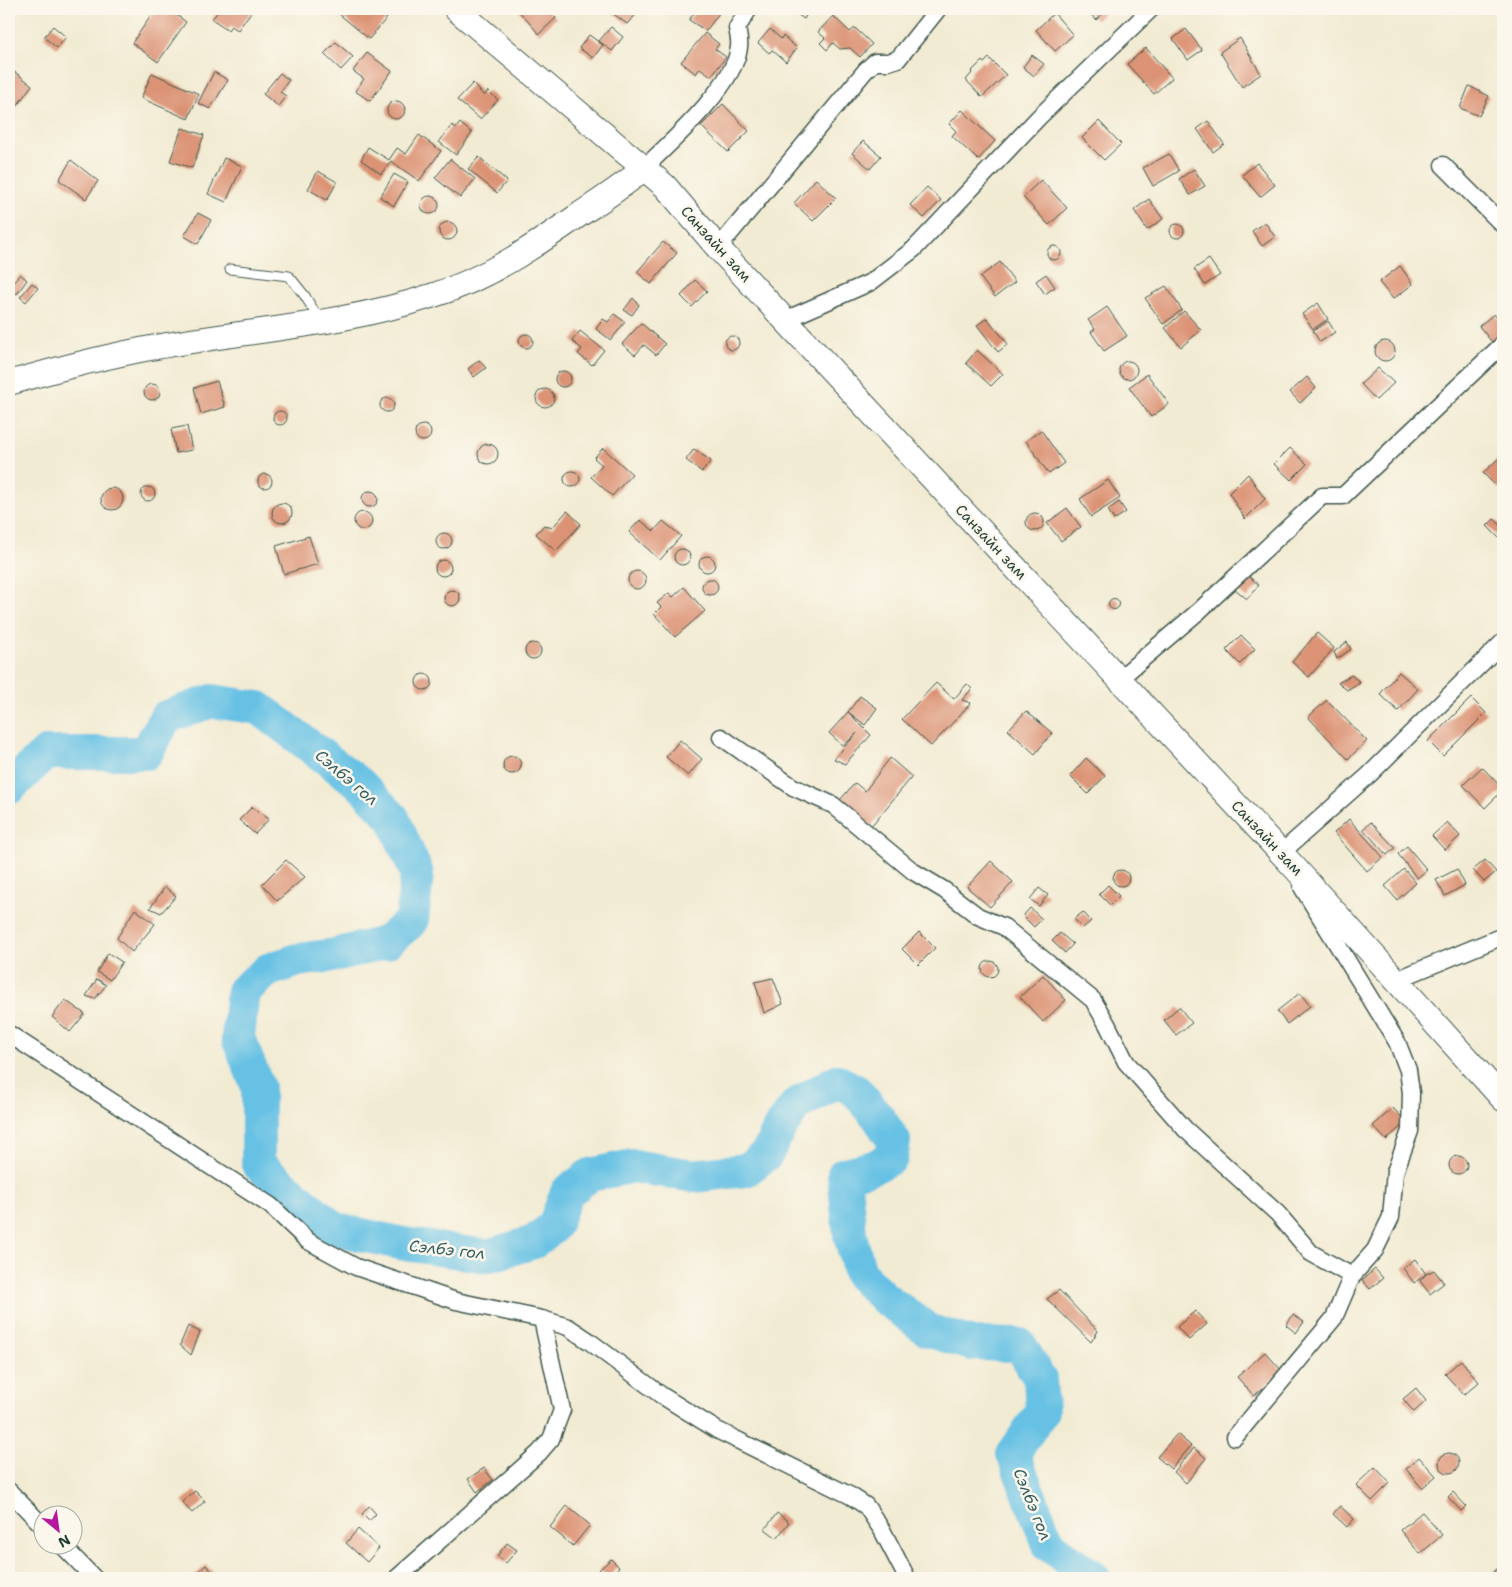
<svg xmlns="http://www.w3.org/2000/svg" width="1512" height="1587" font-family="'Shantell Sans',sans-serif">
<rect width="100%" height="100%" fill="#fbf7ec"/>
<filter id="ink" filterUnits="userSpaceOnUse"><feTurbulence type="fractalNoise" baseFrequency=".02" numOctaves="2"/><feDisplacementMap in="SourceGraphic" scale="10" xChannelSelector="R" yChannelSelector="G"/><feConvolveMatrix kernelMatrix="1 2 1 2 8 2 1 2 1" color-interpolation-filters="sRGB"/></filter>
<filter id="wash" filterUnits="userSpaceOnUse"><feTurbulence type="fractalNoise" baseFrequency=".0096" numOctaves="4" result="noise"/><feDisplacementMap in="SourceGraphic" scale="20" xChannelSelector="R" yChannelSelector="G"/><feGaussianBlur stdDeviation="1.12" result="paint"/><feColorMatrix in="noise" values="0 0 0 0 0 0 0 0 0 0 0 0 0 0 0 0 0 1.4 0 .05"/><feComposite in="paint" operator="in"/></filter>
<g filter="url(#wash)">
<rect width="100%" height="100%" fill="#f2ebd3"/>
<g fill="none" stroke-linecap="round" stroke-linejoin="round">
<path stroke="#66c1e4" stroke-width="34" d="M9,788L46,753H146L166,717L212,701L259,708L359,783L393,818L417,874L412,921L385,943L334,955L298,960L268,970L243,991L238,1038L258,1087V1164L335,1229L404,1244L487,1256L534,1242L554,1226L567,1192L590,1175L633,1166L694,1176L746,1170L767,1154L778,1131L796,1105L837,1081L856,1091L878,1117L894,1141L891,1158L874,1167L844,1174L850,1235L860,1274L883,1297L928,1330L972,1344L1020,1345L1040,1379L1042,1411L1013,1454L1049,1545L1094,1578"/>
</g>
<g id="blocks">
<path fill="#dc9374" d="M156,9H169L186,22L158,62L132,43Z
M220,9H246L251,12L238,30L231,26L228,30L212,19Z
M343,9H388L392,12L369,39L339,14Z
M517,9H547L556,18L539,34Z
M607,9H641L627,24Z
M695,9H722L706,31L689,20L694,13L693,12Z
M792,9H810L804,19L791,10Z
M1086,9H1108L1096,20Z
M1054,13L1073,35L1055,51L1036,30Z
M833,16L850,32L855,28L872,44L860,57L850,48L840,49L833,43L827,50L820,43L825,38L818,32Z
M53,26L66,37L57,48L44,37Z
M611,27L623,37L612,51L599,41Z
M770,29L781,39L783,36L797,48L786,62L772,50L769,53L758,43Z
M1186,29L1202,50L1188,60L1173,39Z
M705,33L719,44L715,49L726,57L711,76L700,68L696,74L681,62Z
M589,35L603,45L593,58L579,48Z
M1240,38L1261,74L1242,87L1220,52Z
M336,42L353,57L341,70L324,54Z
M1146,48L1172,78L1154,94L1127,64Z
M367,53L392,71L370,101L355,91L364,79L353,71Z
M1032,55L1044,64L1034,76L1023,67Z
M989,58L1006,75L982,97L966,80L972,73L971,72L982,61L984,63Z
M12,70L32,85L9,117V74Z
M214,72L228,80L210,109L198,103Z
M152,73L199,94L188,119L141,98Z
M280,73L289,80L280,92L286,96L278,106L263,94Z
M473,83L484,96L488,91L498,100L480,119L457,100Z
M1469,86L1489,96L1479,116L1460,108Z
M387 110a9 9 0 1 1 18 0a9 9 0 1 1-18 0Z
M723,104L749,131L728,152L701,126Z
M962,110L995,141L978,160L952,136L956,131L949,124Z
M1099,121L1121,144L1104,160L1082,138Z
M1208,121L1224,144L1213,152L1197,129Z
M460,123L472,133L456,155L439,142L452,125L456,128Z
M182,128L204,135L192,168L170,161Z
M419,135L441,151L419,181L391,161L381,174L361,160L368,147L389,160L397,148L406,154Z
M863,141L881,156L870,169L852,153Z
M1169,154L1179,171L1153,186L1143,168Z
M479,157L507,181L497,193L468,169Z
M224,158L242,166L226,202L208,194Z
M450,159L475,179L460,198L435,178Z
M71,160L98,181L86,199L59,180Z
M1257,163L1275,185L1260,197L1242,175Z
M1194,169L1205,186L1190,195L1179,179Z
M318,171L337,182L327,200L308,189Z
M394,174L408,182L394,206L380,197Z
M816,179L836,198L813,221L794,203Z
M1041,180L1067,208L1049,225L1023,197Z
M927,187L941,200L924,218L910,205Z
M421 205a9 9 0 1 1 18 0a9 9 0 1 1-18 0Z
M1149,199L1163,219L1147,230L1134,210Z
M198,213L211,220L198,244L184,236Z
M1265,222L1275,237L1262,246L1252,231Z
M439 231a9 9 0 1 1 18 0a9 9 0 1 1-18 0Z
M1170 231a7 7 0 1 1 14 0a7 7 0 1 1-14 0Z
M663,242L677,253L651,284L637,272Z
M1047 253a7 7 0 1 1 14 0a7 7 0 1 1-14 0Z
M1209,259L1220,275L1205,285L1194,269Z
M1000,262L1015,282L995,297L980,277Z
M1400,266L1413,284L1393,299L1379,282Z
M20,274L27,280L17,294L9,288Z
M1046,274L1055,287L1045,294L1036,281Z
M695,280L707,291L692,307L681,296Z
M32,283L38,288L26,302L20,297Z
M1166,286L1182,310L1163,324L1145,298Z
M633,298L639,305L632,315L624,310Z
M1318,303L1328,319L1313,329L1302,314Z
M1107,307L1127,336L1104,351L1091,332L1095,329L1088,320Z
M1184,311L1201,330L1181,347L1165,328Z
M614,314L625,322L611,340L596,329L603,319L608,322Z
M1494,314L1503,325V341L1496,347L1479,326Z
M987,318L1008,344L998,352L977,325Z
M1328,321L1335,332L1320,342L1313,331Z
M641,323L665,344L656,355L644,345L635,355L622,344Z
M580,331L604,350L592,365L578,354L582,349L572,341Z
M519 341a7 7 0 1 1 14 0a7 7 0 1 1-14 0Z
M725 343a7 7 0 1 1 14 0a7 7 0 1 1-14 0Z
M1375 351a10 10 0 1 1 20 0a10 10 0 1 1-20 0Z
M977,350L1003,374L991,386L966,363Z
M479,360L486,368L474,377L468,369Z
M1119 370a9 9 0 1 1 18 0a9 9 0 1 1-18 0Z
M1378,368L1394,383L1376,400L1361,384Z
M555 379a8 8 0 1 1 16 0a8 8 0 1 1-16 0Z
M1147,374L1169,404L1151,417L1129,387Z
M1307,377L1316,388L1300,403L1290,392Z
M217,381L225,407L201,414L194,388Z
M144 392a8 8 0 1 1 16 0a8 8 0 1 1-16 0Z
M536 398a9 9 0 1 1 18 0a9 9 0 1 1-18 0Z
M380 405a7 7 0 1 1 14 0a7 7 0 1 1-14 0Z
M273 418a7 7 0 1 1 14 0a7 7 0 1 1-14 0Z
M415 433a8 8 0 1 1 16 0a8 8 0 1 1-16 0Z
M187,426L192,450L176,453L171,429Z
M1041,430L1064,463L1049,474L1026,441Z
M478 454a10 10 0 1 1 20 0a10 10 0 1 1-20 0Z
M603,448L632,474L612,496L591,477L602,465L594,458Z
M1290,448L1307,464L1291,480L1274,464Z
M694,449L711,461L702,472L686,460Z
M1500,457L1503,460V490L1501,491L1483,473Z
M564 479a8 8 0 1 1 16 0a8 8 0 1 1-16 0Z
M1248,474L1265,499L1245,519L1229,493Z
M258 481a7 7 0 1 1 14 0a7 7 0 1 1-14 0Z
M1108,480L1120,498L1091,517L1080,499Z
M141 494a7 7 0 1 1 14 0a7 7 0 1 1-14 0Z
M101 499a11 11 0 1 1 22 0a11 11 0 1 1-22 0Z
M362 499a8 8 0 1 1 16 0a8 8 0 1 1-16 0Z
M1119,502L1126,512L1114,520L1108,510Z
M272 513a10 10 0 1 1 20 0a10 10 0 1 1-20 0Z
M1067,508L1081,527L1061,541L1047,523Z
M567,511L581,524L556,551L536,534L544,525L552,528Z
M354 521a9 9 0 1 1 18 0a9 9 0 1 1-18 0Z
M1026 522a9 9 0 1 1 18 0a9 9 0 1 1-18 0Z
M1494,519L1503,527V542L1487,526Z
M640,520L654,531L663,521L681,536L660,560L629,532Z
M436 541a8 8 0 1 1 16 0a8 8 0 1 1-16 0Z
M309,536L318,564L284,574L276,546Z
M674 557a8 8 0 1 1 16 0a8 8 0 1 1-16 0Z
M699 564a8 8 0 1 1 16 0a8 8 0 1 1-16 0Z
M435 568a8 8 0 1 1 16 0a8 8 0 1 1-16 0Z
M628 580a9 9 0 1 1 18 0a9 9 0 1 1-18 0Z
M1247,575L1259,585L1247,599L1235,589Z
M702 587a8 8 0 1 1 16 0a8 8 0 1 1-16 0Z
M684,587L705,611L675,637L654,614L661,607L657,603L669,593L673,597Z
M444 598a8 8 0 1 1 16 0a8 8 0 1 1-16 0Z
M1108.5 604a5.5 5.5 0 1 1 11 0a5.5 5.5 0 1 1-11 0Z
M1317,633L1334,648L1309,677L1292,662Z
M1241,635L1255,649L1240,664L1226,650Z
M1347,642L1351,649L1337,659L1334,652Z
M525 651a8 8 0 1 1 16 0a8 8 0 1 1-16 0Z
M1399,672L1418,689L1398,711L1380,694Z
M416 682a8 8 0 1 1 16 0a8 8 0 1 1-16 0Z
M1351,675L1360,682L1347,690L1338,683Z
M936,683L954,699L967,684L972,689L962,700L971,703L931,746L902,719Z
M860,696L877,708L865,725L848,712Z
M1471,698L1486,713L1443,756L1428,741Z
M1327,700L1367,741L1348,759L1308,717Z
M1026,711L1052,733L1035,754L1008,730Z
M848,712L871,735L845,764L834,759L857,733L843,746L829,733Z
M680,740L702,759L688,776L666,757Z
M503 765a9 9 0 1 1 18 0a9 9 0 1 1-18 0Z
M890,758L912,777L871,826L839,801L855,783L865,791Z
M1086,758L1105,776L1088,794L1070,776Z
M1482,767L1503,789V790L1485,808L1463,785Z
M252,807L269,819L255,834L239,820Z
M1349,819L1383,857L1367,871L1334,833Z
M1371,822L1395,848L1387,855L1363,829Z
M1447,822L1460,836L1445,850L1432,836Z
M1407,846L1427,870L1417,878L1398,854Z
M286,860L305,877L277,901L262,884Z
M1485,860L1496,872L1484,882L1473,870Z
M991,861L1013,882L990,907L967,887Z
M1404,869L1416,883L1397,900L1385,886Z
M1457,869L1465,885L1445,896L1436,880Z
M1113 878a8 8 0 1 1 16 0a8 8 0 1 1-16 0Z
M1108,885L1119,896L1110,905L1099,894Z
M165,887L176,896L161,913L150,908Z
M1039,888L1048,895L1039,906L1030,899Z
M1030,908L1042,919L1034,927L1023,916Z
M135,909L155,924L132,952L117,938Z
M1083,912L1091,921L1083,928L1074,919Z
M919,932L935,948L918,965L902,949Z
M1060,933L1073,944L1065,953L1052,941Z
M108,953L122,962L110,980L97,972Z
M982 969a8 8 0 1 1 16 0a8 8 0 1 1-16 0Z
M1043,975L1066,1000L1043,1022L1020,997Z
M773,978L783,1004L764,1013L755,982Z
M97,979L106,985L95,999L86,996Z
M1300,993L1310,1006L1287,1024L1277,1011Z
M65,1000L85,1014L70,1032L52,1017Z
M1179,1007L1192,1023L1176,1035L1164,1020Z
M1393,1108L1406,1122L1386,1140L1373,1126Z
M1449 1165a9 9 0 1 1 18 0a9 9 0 1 1-18 0Z
M1415,1259L1426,1274L1434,1270L1444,1283L1430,1294L1420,1281L1426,1274L1414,1283L1403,1268Z
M1375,1269L1383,1278L1370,1289L1362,1280Z
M1059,1290L1098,1331L1091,1342L1047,1299Z
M1195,1311L1207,1324L1189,1340L1177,1327Z
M1293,1315L1304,1322L1296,1333L1286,1325Z
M188,1326L200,1332L191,1355L180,1345Z
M1265,1352L1282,1371L1254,1396L1237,1377Z
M1461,1360L1479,1382L1464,1395L1445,1374Z
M1416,1388L1426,1401L1414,1412L1403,1399Z
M1177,1434L1191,1446L1171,1469L1157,1457Z
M1194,1448L1206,1458L1186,1483L1174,1472Z
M1439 1463a10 10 0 1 1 20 0a10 10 0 1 1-20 0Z
M1419,1457L1436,1476L1422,1488L1406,1469Z
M1375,1467L1390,1483L1372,1501L1356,1485Z
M484,1468L493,1480L477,1492L468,1479Z
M195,1491L205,1501L192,1513L182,1502Z
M1453,1492L1466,1506L1461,1511L1448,1497Z
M369,1506L376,1514L369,1521L362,1514Z
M567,1506L590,1525L573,1546L550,1527Z
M1340,1506L1354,1519L1347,1527L1333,1514Z
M1422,1512L1442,1535L1420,1554L1400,1530Z
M777,1513L789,1522L777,1538L765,1529Z
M358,1529L379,1548L367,1562L346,1543Z
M507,1543L517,1550L506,1563L497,1556Z
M611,1559L619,1567L607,1578L599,1570Z
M206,1565L218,1578H192Z
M1501,1566L1503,1569V1578H1486Z"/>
</g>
</g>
<g filter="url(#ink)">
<use href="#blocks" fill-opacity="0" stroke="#3f574c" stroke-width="1"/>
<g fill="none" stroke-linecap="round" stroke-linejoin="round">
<defs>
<path id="service" d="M230,269L289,276L305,296L320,321"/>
<path id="minor" d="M1443,165L1503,225
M644,168C670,143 736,84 739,47C740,41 738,34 737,28L749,9
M718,248L866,70L875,62H888L898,59L938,9
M785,320L871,282L914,249L1039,117L1151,9
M1119,679L1199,611L1322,496H1343L1503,344
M721,737L793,787L833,805L914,872L944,890L978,916L1004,927L1093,1000L1107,1024L1126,1062L1185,1129L1278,1214L1311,1253L1352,1276
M1281,853L1369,775L1503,642
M1396,980L1503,936
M9,1034L271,1206L308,1241L356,1267L456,1301L542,1319L568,1327L589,1341L661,1395L717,1430L851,1496L866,1506L882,1530L907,1578
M1235,1437L1334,1318L1352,1276L1375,1250L1391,1217L1395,1172L1410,1131L1411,1093L1408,1070L1397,1042L1302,887
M9,1491L42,1525
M61,1544L94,1578
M397,1578L539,1453L551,1439L562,1410L542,1319"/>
<path id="secondary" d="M456,9L665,186L718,248L1295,868L1503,1099
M9,383C57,369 106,356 156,347C248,330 345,325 434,295C488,278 533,247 579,215C601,200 624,186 644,168"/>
</defs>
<use href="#service" stroke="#3f574c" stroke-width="11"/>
<use href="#minor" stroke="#3f574c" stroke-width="19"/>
<use href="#secondary" stroke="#3f574c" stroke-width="26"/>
<use href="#service" stroke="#fff" stroke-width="9"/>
<use href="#minor" stroke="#fff" stroke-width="16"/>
<use href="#secondary" stroke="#fff" stroke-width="24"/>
</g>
</g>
<g text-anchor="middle" stroke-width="5" stroke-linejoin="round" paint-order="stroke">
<g font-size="15" fill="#1f3d34" stroke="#fbf7ec">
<text transform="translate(716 244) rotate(48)" y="5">Санзайн зам</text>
<text transform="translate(991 542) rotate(47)" y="5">Санзайн зам</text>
<text transform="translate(1267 838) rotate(47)" y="5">Санзайн зам</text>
</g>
<g font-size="16" font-style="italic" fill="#315e60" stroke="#fbf7ec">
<text transform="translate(347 777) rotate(40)" y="6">Сэлбэ гол</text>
<text transform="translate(447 1249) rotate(6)" y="6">Сэлбэ гол</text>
<text transform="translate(1033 1504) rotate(68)" y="6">Сэлбэ гол</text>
</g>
</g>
<rect width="1512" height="1587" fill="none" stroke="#fbf7ec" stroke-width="30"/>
<g transform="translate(58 1530) rotate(151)"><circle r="24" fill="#fbf7ec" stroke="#a3ada2"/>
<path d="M0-4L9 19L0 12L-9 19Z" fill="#b5179e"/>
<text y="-8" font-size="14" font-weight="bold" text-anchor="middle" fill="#1f3d34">N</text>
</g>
</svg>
